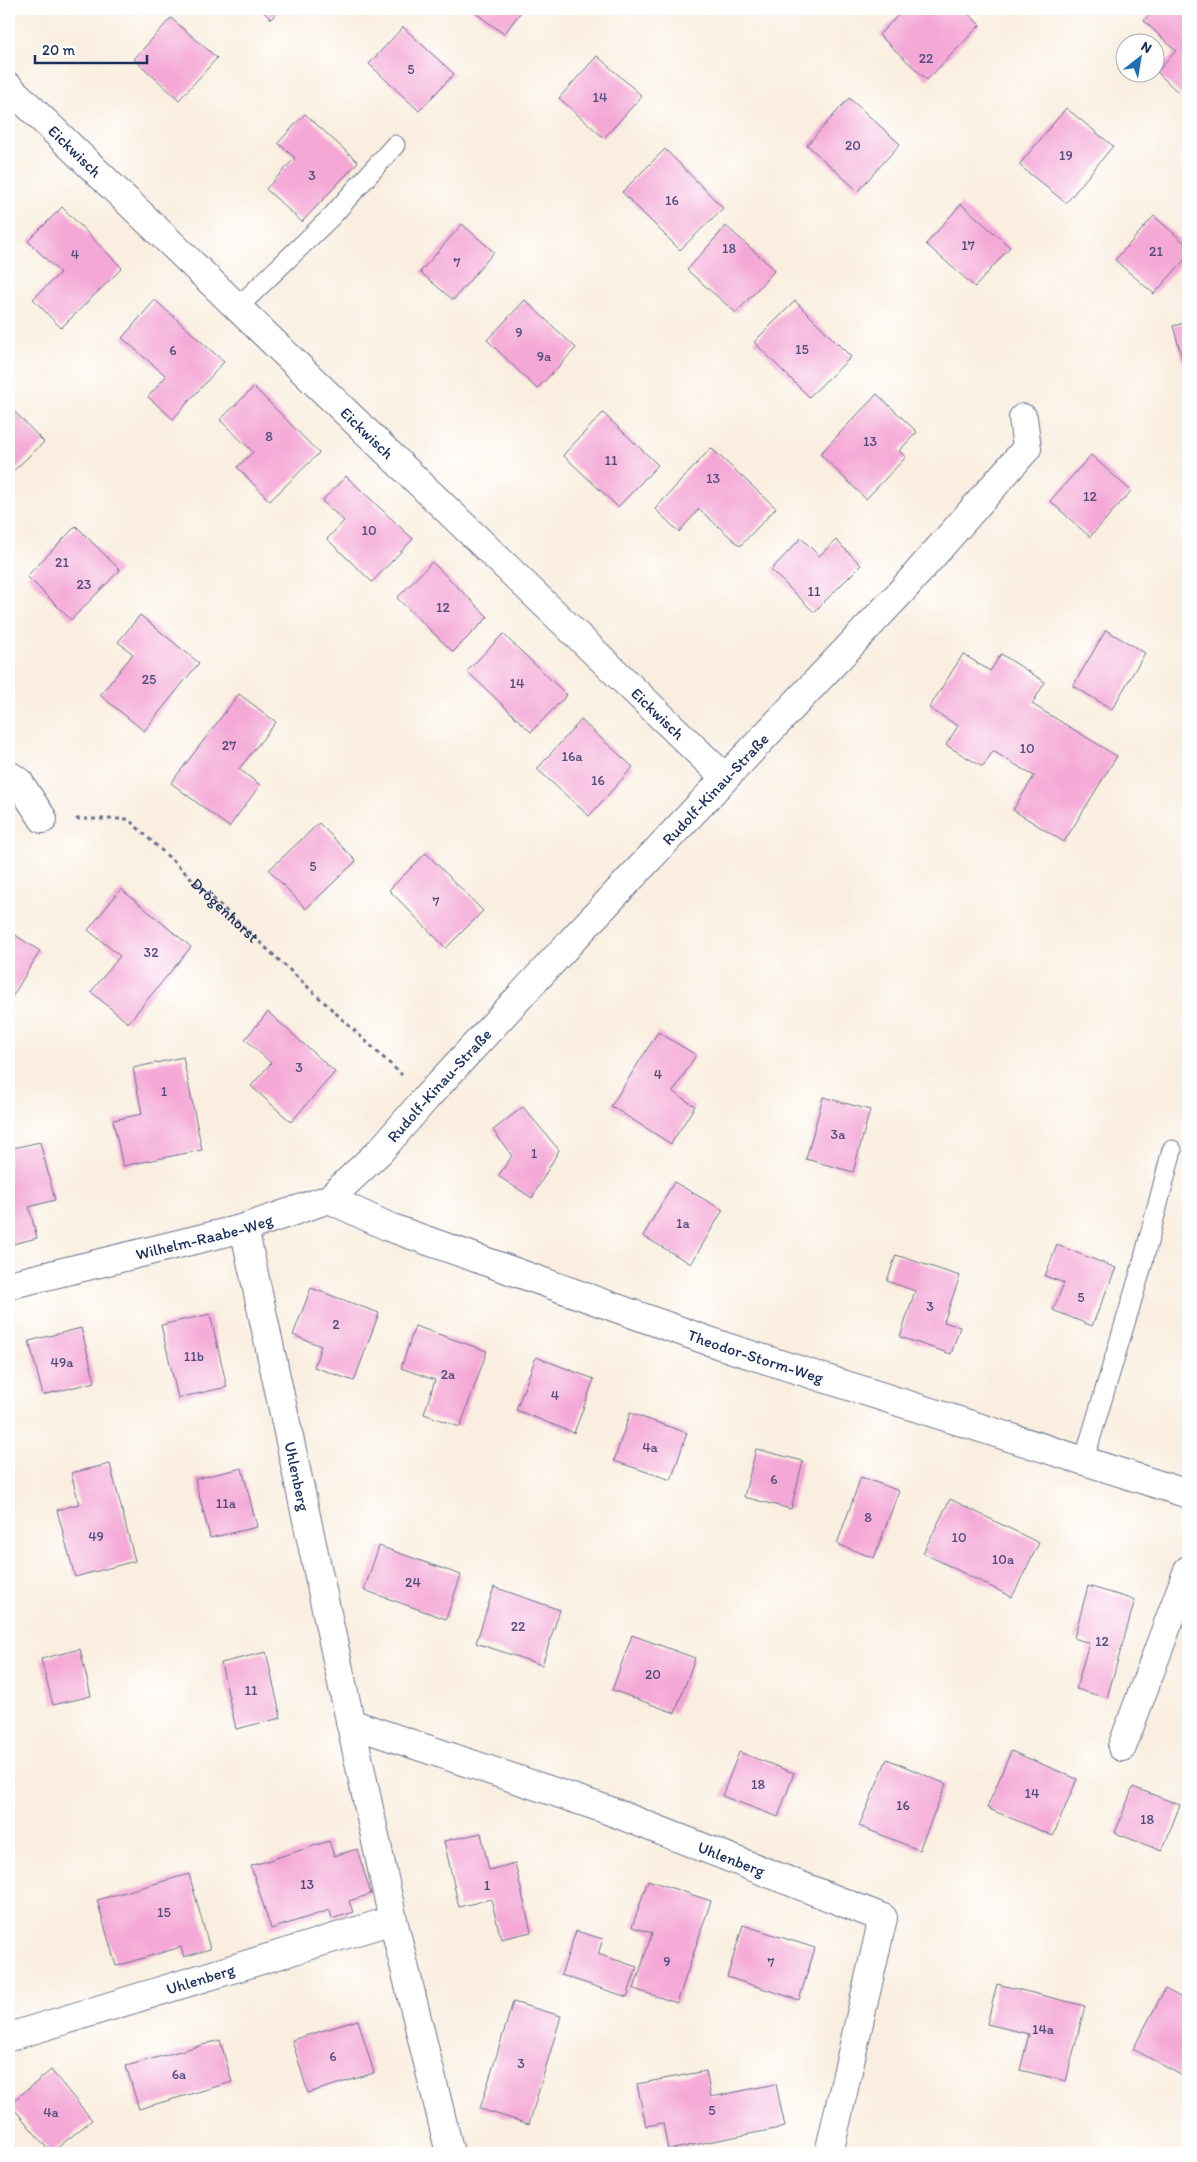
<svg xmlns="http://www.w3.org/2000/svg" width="1197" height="2162" font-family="Itim,sans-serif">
<rect width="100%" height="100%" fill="#fff"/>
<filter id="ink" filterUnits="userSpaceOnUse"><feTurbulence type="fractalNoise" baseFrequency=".02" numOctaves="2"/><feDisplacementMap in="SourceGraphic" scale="10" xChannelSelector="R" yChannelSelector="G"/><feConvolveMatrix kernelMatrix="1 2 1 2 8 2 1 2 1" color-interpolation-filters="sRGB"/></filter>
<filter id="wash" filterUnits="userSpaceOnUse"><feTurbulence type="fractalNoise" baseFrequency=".0096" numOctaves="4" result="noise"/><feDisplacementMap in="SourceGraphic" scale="20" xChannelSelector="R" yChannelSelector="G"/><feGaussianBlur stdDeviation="1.12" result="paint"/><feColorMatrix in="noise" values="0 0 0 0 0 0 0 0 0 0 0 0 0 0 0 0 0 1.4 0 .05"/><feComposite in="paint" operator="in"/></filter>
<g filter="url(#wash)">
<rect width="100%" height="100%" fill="#f9eedf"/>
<g id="blocks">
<path fill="#f4a8d6" d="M260,9H280L271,19Z
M470,9H523L504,34Z
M904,9H963L980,25L927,80L879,35Z
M1155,9H1188V94L1184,98L1157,72L1176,51L1144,21Z
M171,18L217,58L179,100L134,59Z
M403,27L454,74L419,111L369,64Z
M597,56L642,96L604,138L559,98Z
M849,98L900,144L858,191L807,145Z
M1066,108L1113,146L1066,203L1019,165Z
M305,114L358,162L302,222L266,189L295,158L278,143Z
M665,149L723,208L680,250L622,192Z
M961,204L1010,247L975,287L926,244Z
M62,207L122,268L61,328L33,299L60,273L28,241Z
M1154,216L1188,246V256L1154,294L1115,260Z
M462,224L494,252L453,300L420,272Z
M726,226L775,270L736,313L687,270Z
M155,300L224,362L173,419L148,397L166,376L122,338Z
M525,300L576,348L537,389L487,340Z
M795,301L851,357L809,397L754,342Z
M1188,322V364L1184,365L1173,326Z
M254,387L319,453L270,501L237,467L253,452L220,420Z
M877,394L917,432L899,451L906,457L866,499L820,454Z
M9,406L44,442L9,475Z
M603,413L658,465L618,507L563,455Z
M711,448L776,508L740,546L699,509L679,532L655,509Z
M1091,455L1131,491L1090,537L1050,501Z
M346,476L413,539L372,582L327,539L344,521L322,501Z
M76,526L120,570L71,620L27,576Z
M801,538L819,556L836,540L861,565L814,612L771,570Z
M432,562L488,617L453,652L397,598Z
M140,615L199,663L144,731L100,695L133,654L118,642Z
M1106,630L1145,653L1112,709L1073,686Z
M503,634L567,695L531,732L467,671Z
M963,654L990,671L1001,654L1045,682L1032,704L1117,756L1064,842L1013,810L1034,776L993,751L983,767L946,745L958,726L929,708Z
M239,694L276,722L239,769L260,785L229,827L171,783Z
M581,720L633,767L589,816L537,769Z
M319,823L356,861L306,909L269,870Z
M426,853L483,911L446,948L389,890Z
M121,889L191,947L128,1023L91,992L120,956L88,930Z
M9,931L40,951L9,1002Z
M268,1012L335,1072L291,1122L251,1086L271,1063L245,1039Z
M658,1032L696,1055L673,1092L695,1106L671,1144L611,1106Z
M183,1057L202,1150L123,1166L113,1120L142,1114L133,1068Z
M823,1097L870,1110L853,1172L806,1159Z
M523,1107L559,1150L532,1198L498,1176L512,1156L493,1130Z
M40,1142L55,1200L29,1207L37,1238L9,1245V1149Z
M674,1182L723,1210L691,1264L643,1236Z
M1057,1245L1116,1268L1092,1326L1053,1310L1064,1283L1045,1276Z
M896,1255L960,1276L944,1322L960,1327L951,1354L900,1337L915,1291L887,1281Z
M311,1288L379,1313L354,1381L314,1367L321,1346L293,1335Z
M210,1314L227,1387L178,1398L161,1325Z
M415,1326L487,1351L460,1427L424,1414L435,1380L401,1368Z
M81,1328L95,1382L43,1395L29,1341Z
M536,1357L594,1379L574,1433L516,1410Z
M630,1413L687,1433L671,1480L614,1461Z
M756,1449L803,1461L791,1509L744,1497Z
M110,1464L135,1561L75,1577L57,1510L79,1504L71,1473Z
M242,1468L257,1527L210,1538L195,1479Z
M861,1477L899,1491L874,1558L837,1544Z
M950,1499L1039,1543L1012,1597L923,1553Z
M379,1546L461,1575L446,1619L364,1590Z
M1088,1586L1135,1600L1107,1698L1076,1689L1089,1643L1074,1638Z
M494,1587L560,1610L542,1665L476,1643Z
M632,1635L695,1658L675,1713L612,1690Z
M80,1649L91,1696L53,1705L41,1659Z
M266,1652L281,1718L236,1729L221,1663Z
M1011,1751L1077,1779L1053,1836L987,1808Z
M739,1752L794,1773L778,1817L722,1796Z
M887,1759L946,1784L919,1850L859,1826Z
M1133,1787L1180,1805L1162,1851L1115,1833Z
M481,1833L489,1870L515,1863L531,1932L501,1939L491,1899L459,1907L444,1841Z
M329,1841L334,1856L357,1849L371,1894L349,1901L353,1912L332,1919L330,1910L271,1929L251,1866Z
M189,1874L210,1949L184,1957L181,1947L116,1966L97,1900Z
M648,1880L711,1901L677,2003L634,1989L652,1933L632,1927Z
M743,1925L815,1948L799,2000L727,1977Z
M576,1931L603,1939L598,1954L637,1967L627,1997L561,1975Z
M997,1984L1085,2006L1066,2081L1020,2070L1029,2034L987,2024Z
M1165,1989L1188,2001V2079L1133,2049Z
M513,2002L561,2016L529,2124L480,2109Z
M358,2020L374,2073L308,2093L292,2040Z
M220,2040L232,2082L139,2109L126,2066Z
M51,2070L92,2120L51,2153L10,2104Z
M706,2071L711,2097L776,2084L785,2127L668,2150L663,2123L646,2126L637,2084Z"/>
</g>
</g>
<g filter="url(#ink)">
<use href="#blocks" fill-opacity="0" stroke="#69728b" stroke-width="1"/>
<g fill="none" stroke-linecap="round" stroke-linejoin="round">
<defs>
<path id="lane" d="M237,308L332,216L395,145
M1084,1460L1140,1273L1172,1150"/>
<g id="street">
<path id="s2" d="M9,87L724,777"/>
<path d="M9,775L19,782L43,819"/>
<path id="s3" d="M329,1199L389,1227L723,1346L1188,1494"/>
<path id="s4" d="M244,1228L393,1920L450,2153"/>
<path id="s5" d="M9,1285L244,1228L329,1199L381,1150L426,1098L577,935L900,593L1027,448L1023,418"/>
<path id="s6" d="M350,1723L605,1809L883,1918L829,2153"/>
<path d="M1122,1747L1188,1570"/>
<path id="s7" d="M9,2037L393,1920"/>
</g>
</defs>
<use href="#lane" stroke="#69728b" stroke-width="21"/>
<use href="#street" stroke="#69728b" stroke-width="30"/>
<path stroke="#69728b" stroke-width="3" stroke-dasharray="4 4" stroke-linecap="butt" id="s1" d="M76,819H128L402,1075"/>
<use href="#lane" stroke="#fff" stroke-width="19"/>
<use href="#street" stroke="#fff" stroke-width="28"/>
</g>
</g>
<g text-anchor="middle" stroke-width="5" stroke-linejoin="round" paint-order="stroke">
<g font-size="14" fill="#514d7c">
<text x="926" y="63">22</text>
<text x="411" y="74">5</text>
<text x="600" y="102">14</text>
<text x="853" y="150">20</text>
<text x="1066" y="160">19</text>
<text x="312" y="180">3</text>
<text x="672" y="205">16</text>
<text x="968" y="250">17</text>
<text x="729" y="253">18</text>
<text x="1156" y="256">21</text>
<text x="75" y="259">4</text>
<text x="457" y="267">7</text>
<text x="519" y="337">9</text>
<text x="802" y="354">15</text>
<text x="173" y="355">6</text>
<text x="544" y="361">9a</text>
<text x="269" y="441">8</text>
<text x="870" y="446">13</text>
<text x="611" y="465">11</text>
<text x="713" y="483">13</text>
<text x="1090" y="501">12</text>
<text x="369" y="535">10</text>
<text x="62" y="567">21</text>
<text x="84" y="589">23</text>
<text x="814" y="596">11</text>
<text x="443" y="612">12</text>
<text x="149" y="684">25</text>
<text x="517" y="688">14</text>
<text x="229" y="750">27</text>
<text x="1027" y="753">10</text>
<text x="572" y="761">16a</text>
<text x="598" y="785">16</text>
<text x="313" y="871">5</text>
<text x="436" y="906">7</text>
<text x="151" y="957">32</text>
<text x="299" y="1072">3</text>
<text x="658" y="1079">4</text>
<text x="164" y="1096">1</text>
<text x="838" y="1139">3a</text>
<text x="534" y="1158">1</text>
<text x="683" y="1228">1a</text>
<text x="1081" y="1302">5</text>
<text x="930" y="1311">3</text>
<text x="336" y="1329">2</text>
<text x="194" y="1361">11b</text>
<text x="62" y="1367">49a</text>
<text x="448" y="1379">2a</text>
<text x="555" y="1400">4</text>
<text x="650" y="1452">4a</text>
<text x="774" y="1484">6</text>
<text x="226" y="1508">11a</text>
<text x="868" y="1522">8</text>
<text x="96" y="1541">49</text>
<text x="959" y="1542">10</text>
<text x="1003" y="1564">10a</text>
<text x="413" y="1587">24</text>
<text x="518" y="1631">22</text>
<text x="1102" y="1646">12</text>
<text x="653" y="1679">20</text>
<text x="251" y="1695">11</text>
<text x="758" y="1789">18</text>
<text x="1032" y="1798">14</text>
<text x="903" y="1810">16</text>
<text x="1147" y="1824">18</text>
<text x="307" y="1889">13</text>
<text x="487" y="1890">1</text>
<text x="164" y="1917">15</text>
<text x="667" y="1966">9</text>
<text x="771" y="1967">7</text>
<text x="1043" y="2034">14a</text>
<text x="333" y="2061">6</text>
<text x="521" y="2068">3</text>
<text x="179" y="2079">6a</text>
<text x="712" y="2115">5</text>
<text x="51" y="2117">4a</text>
</g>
<g font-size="16" fill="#1b2f5e" stroke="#fff">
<text dy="6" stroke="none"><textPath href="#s2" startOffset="92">Eickwisch</textPath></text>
<text dy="6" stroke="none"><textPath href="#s2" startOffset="498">Eickwisch</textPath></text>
<text dy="6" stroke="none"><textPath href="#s2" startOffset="902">Eickwisch</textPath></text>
<text dy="6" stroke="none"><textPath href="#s5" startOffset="895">Rudolf-Kinau-Straße</textPath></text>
<text dy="6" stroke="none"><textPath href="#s1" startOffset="185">Drögenhorst</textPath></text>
<text dy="6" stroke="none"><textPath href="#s5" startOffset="490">Rudolf-Kinau-Straße</textPath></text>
<text dy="6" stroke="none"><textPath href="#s5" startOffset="201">Wilhelm-Raabe-Weg</textPath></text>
<text dy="6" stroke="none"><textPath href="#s3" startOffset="455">Theodor-Storm-Weg</textPath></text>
<text dy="6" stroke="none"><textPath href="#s4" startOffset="254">Uhlenberg</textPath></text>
<text dy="6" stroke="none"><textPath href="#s6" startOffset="405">Uhlenberg</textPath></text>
<text dy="6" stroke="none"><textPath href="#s7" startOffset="200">Uhlenberg</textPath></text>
</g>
</g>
<rect width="1197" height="2162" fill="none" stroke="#fff" stroke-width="30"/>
<g transform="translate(1140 58) rotate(31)"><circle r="24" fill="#ffffff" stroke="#a4acbf"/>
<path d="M0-4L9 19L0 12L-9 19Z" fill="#1f6fb2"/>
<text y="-8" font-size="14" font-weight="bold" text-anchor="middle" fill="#1b2f5e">N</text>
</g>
<path d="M35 55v8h112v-8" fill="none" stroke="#1b2f5e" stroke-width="2.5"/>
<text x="42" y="55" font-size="15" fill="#1b2f5e" stroke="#ffffff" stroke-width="4" paint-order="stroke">20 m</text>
</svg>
